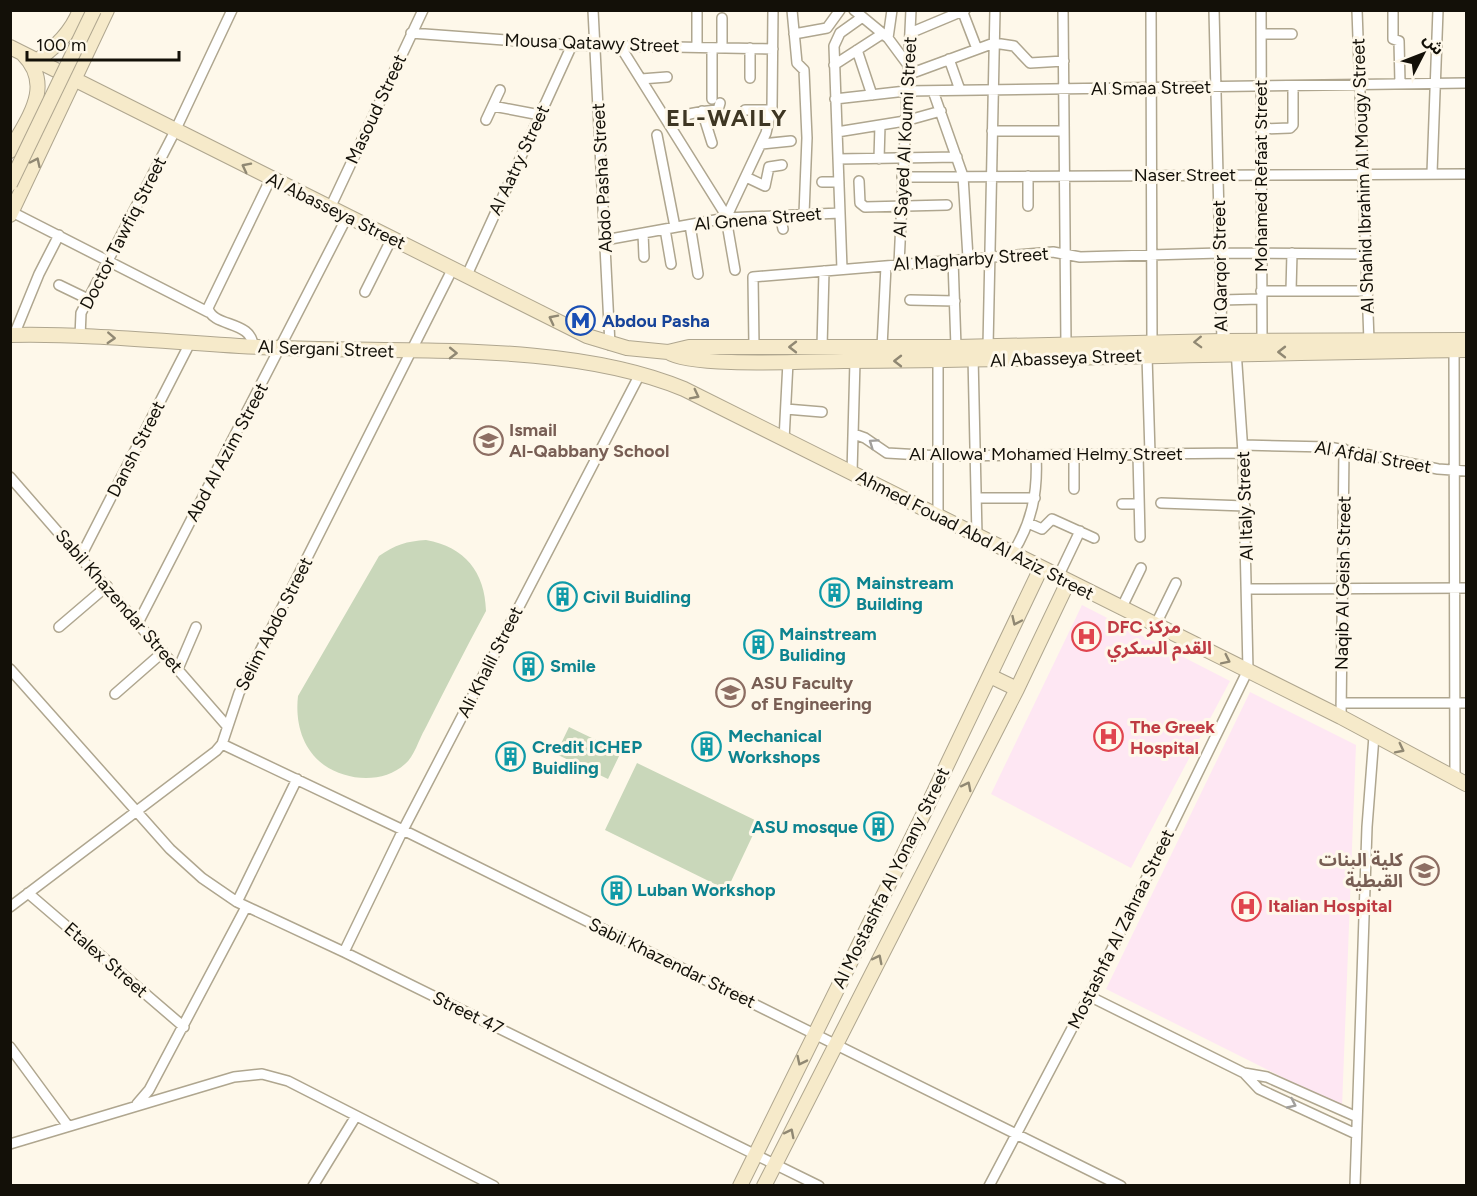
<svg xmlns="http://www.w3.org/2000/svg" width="1477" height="1196" font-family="Figtree,'Noto Sans Arabic',sans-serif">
<rect width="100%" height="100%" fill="#fef8ea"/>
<path fill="#fee7f3" d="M1082,605L1230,681L1131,868L991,794Z
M1250,692L1356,745L1342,1107L1106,989Z"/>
<path fill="#c9d7ba" d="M426,540C465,547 485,572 486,611C465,650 445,689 425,729C419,739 414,757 405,764C383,784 347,781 324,765C302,749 295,722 298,696L379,556C395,545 407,541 426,540Z
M569,727L621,752L608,779L556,754Z
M637,763L759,822L727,890L605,830Z"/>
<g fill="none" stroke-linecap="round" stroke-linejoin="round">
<defs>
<path id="street" d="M593,10L610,345
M697,10V47
M792,10L797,63L804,70L807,138L804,214
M854,10L888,38L908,65
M962,10L977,49
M1063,10L1066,345
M1151,10L1152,343
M1214,10L1222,341
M1261,10L1262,341
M1357,10L1369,341
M1393,10V39L1399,41L1400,83
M722,18V48
M411,33L572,45L773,49
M910,33L965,10
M794,34L827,28L840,10
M1261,34H1292
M888,38L892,10
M620,46L727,217
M712,48V99
M857,50L872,95
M949,59L960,90
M834,65L882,34
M907,75L994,43L1014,46L1030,63L1064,61
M750,78V48
M641,79L667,77
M933,91L963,176L968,258
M835,99L906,91L1466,83
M493,106L540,115
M745,110H771
M702,111L712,143
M486,120L500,90
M670,125C679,113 703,111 718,110L720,103
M1261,129L1290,128L1293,125V86
M992,131H1064
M837,132L905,121L941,111
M657,135L675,227
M761,144L791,141
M838,159L957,157
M879,159L880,125
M1432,173L1438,10
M1028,176V206
M746,177L765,186L769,167L782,165
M902,177L1466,174
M859,181L860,203L865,207L947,205
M822,182H839
M330,208L423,10
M12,212L208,312
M780,215L783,229
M690,225L698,274
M665,229L671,264
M643,233L644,257
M605,240L726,218L840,213
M953,260L956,347
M899,264L911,10
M842,269L834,46L840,33L861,18
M735,270L726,218L766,133L772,107L773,10
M467,275L572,45
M59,285L88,299
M1261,291H1367
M1291,291L1292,253
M365,292L392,238
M910,300L955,301
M1221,300L1261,299
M14,335L39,274L59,235
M80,337L81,313L175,131L232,10
M1454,345L1455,778
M754,346L753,277L1053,252L1080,257L1220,253L1366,254
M253,347C253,320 213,328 208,308L270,180
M822,347L824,271
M882,347L886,266
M988,347L995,10
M973,356L977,536
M1147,356L1150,454
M786,409L822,412
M854,434L865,438L887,453L939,456L1243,453
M784,440L788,362
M1243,445L1329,447L1438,469L1466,471
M1138,454L1140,537
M1074,455V489
M852,473L855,361
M10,477L227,726
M978,498H1035
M1161,503L1245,506
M1122,504H1139
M938,517V361
M1028,523L1042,529L1052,519L1094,538
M1012,554C1032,523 1038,492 1036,456
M81,556L190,343
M1058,577L1080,531
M1247,589L1466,588
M1121,609L1141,568
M138,623L347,217
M1155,626L1176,583
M59,627L107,586
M10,669L170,849L202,878L237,902L344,952L819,1186
M178,669L196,627
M115,694L163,652
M1341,703H1466
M1341,717L1344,449
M222,744L403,830L1121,1186
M28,893L184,1027
M237,902L297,779
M10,907L216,751L222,744L239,693L453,268
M344,952L403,830L640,374
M1089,996L1244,1073L1267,1077L1357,1117
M10,1047L68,1126
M1244,1073L1259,1089L1356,1134
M137,1104L149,1090L246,907
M10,1144L234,1077L262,1074L288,1081L494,1186
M313,1186L356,1116
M989,1186L1089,996L1248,670L1243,453L1236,350
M1355,1186L1367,827L1374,736"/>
<path id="secondary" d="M10,47L587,336L627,348L668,352L689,347H956L1222,341L1466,340
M38,60C56,46 71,33 80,10
M10,151C27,119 55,86 23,54
M10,215L107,10
M10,335C101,333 192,345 283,348C408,353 569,341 684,389L1341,717L1466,784
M668,352C691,368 810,361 844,361C1051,360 1259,353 1466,350
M990,676L1017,689
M740,1186L924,813L1041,568
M764,1186L1017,689L1068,582"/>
</defs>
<use href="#street" stroke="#afa68f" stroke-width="12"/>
<use href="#secondary" stroke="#afa68f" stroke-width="16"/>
<use href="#street" stroke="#fff" stroke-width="9"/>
<use href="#secondary" stroke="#f6eaca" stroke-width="14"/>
<defs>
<path id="secondary-bridge" d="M10,184L94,10"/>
</defs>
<use href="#secondary-bridge" stroke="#afa68f" stroke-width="16" stroke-linecap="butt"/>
<use href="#secondary-bridge" stroke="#f6eaca" stroke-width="14"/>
</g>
<defs><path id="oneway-chevron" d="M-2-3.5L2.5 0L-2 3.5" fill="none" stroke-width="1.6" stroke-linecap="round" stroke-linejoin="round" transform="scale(1.5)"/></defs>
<g stroke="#908873">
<use href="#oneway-chevron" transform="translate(36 162) rotate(-65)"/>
<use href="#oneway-chevron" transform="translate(246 167) rotate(-153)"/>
<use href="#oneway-chevron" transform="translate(553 319) rotate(-153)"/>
<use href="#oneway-chevron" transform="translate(111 338) rotate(3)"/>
<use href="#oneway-chevron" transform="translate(1198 342) rotate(178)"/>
<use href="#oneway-chevron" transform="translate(793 347) rotate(-180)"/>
<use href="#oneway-chevron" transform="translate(1282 352) rotate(180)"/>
<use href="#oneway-chevron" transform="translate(453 353) rotate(1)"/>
<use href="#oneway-chevron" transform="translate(898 361) rotate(180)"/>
<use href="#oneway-chevron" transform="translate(695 395) rotate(27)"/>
<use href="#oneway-chevron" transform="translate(1016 621) rotate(115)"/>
<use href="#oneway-chevron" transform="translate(1226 660) rotate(26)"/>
<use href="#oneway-chevron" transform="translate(1400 749) rotate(27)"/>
<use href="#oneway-chevron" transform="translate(967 786) rotate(-63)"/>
<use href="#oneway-chevron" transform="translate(878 959) rotate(-63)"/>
<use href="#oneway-chevron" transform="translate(801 1061) rotate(116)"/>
<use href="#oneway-chevron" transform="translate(790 1133) rotate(-63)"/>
</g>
<g stroke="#a19f9c">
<use href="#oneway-chevron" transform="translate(873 443) rotate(-145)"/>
<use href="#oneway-chevron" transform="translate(1292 1104) rotate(25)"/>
</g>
<defs>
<symbol id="metro-ring" viewBox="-11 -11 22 22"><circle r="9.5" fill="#fef8ea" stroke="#1a4fb4" stroke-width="1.5"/><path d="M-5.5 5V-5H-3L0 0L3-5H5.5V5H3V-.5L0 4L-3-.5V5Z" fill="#1a4fb4"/></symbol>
<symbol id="school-ring" viewBox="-11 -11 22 22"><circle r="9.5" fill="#fef8ea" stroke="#8d6e63" stroke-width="1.5"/><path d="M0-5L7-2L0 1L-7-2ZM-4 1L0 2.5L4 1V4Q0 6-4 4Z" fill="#8d6e63"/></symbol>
<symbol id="building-ring" viewBox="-11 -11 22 22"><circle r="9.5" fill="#fef8ea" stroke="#0f9aa8" stroke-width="1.5"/><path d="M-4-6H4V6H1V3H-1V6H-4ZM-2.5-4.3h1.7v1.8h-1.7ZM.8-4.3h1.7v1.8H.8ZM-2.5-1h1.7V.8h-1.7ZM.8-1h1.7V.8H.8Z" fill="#0f9aa8"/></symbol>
<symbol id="hospital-ring" viewBox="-11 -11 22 22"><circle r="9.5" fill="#fef8ea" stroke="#e0444e" stroke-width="1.5"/><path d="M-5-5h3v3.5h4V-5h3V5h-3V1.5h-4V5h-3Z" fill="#e0444e"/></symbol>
<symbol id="university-ring" viewBox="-11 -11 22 22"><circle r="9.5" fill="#fef8ea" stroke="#8d6e63" stroke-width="1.5"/><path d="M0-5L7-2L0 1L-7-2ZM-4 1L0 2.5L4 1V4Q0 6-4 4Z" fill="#8d6e63"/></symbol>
</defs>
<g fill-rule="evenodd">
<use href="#metro-ring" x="564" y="304" width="33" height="33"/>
<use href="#school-ring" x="472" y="424" width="33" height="33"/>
<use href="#building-ring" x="818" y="576" width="33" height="33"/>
<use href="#building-ring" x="546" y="580" width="33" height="33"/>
<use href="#hospital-ring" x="1070" y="620" width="33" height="33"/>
<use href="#building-ring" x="742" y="628" width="33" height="33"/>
<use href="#building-ring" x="512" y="650" width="33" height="33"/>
<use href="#university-ring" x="714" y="676" width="33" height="33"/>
<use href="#hospital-ring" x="1092" y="720" width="33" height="33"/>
<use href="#building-ring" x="690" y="730" width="33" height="33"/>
<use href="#building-ring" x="494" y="740" width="33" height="33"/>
<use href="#building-ring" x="862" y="810" width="33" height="33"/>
<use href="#school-ring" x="1408" y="854" width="33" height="33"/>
<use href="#building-ring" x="600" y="874" width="33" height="33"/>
<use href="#hospital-ring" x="1230" y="890" width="33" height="33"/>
</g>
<g text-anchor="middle" stroke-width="6" stroke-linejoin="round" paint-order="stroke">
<g font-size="18" fill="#131008" stroke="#fef8ea">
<text transform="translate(592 43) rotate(2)" y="6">Mousa Qatawy Street</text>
<text transform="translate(1151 88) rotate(-1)" y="6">Al Smaa Street</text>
<text transform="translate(376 109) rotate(-65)" y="6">Masoud Street</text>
<text transform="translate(905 137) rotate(-87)" y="6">Al Sayed Al Koumi Street</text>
<text transform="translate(519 160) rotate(-65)" y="6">Al Aatry Street</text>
<text x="1185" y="181">Naser Street</text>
<text transform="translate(1261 176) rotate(-90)" y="6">Mohamed Refaat Street</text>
<text transform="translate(1363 176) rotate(-92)" y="6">Al Shahid Ibrahim Al Mougy Street</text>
<text transform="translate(602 178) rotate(-93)" y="6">Abdo Pasha Street</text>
<text transform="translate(336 211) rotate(26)" y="6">Al Abasseya Street</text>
<text transform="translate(758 219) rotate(-5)" y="6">Al Gnena Street</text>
<text transform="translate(123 233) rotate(-63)" y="6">Doctor Tawfiq Street</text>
<text transform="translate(971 259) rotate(-4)" y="6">Al Magharby Street</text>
<text transform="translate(1220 266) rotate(-91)" y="6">Al Qarqor Street</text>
<text transform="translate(326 349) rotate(2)" y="6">Al Sergani Street</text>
<text transform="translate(1066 358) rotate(-2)" y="6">Al Abasseya Street</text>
<text transform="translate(136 449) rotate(-63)" y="6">Dansh Street</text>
<text transform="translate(227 452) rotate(-62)" y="6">Abd Al Azim Street</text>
<text x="1046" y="460">Al Allowa' Mohamed Helmy Street</text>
<text transform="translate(1373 457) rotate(10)" y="6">Al Afdal Street</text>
<text transform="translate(1245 506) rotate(-92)" y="6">Al Italy Street</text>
<text transform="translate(975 535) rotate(27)" y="6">Ahmed Fouad Abd Al Aziz Street</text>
<text transform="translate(1343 583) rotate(-89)" y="6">Naqib Al Geish Street</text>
<text transform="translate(119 601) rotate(49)" y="6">Sabil Khazendar Street</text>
<text transform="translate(274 624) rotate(-63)" y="6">Selim Abdo Street</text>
<text transform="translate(490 662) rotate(-63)" y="6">Ali Khalil Street</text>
<text transform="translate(891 878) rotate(-64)" y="6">Al Mostashfa Al Yonany Street</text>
<text transform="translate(1121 929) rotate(-64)" y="6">Mostashfa Al Zahraa Street</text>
<text transform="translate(106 960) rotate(41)" y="6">Etalex Street</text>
<text transform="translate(672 963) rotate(26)" y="6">Sabil Khazendar Street</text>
<text transform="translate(468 1013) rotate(26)" y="6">Street 47</text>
</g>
<g font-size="18" font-weight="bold" fill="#164399" stroke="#fef8ea" text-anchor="start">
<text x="602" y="327">Abdou Pasha</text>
</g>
<g font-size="18" font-weight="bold" fill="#785e54" stroke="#fef8ea" text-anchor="start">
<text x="509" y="436">Ismail<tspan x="509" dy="21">Al-Qabbany School</tspan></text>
<text x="751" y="689">ASU Faculty<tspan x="751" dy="21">of Engineering</tspan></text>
<text x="1403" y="866" text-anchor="end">كلية البنات<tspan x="1403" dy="21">القبطية</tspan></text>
</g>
<g font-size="18" font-weight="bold" fill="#0d838f" stroke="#fef8ea" text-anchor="start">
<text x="856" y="589">Mainstream<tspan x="856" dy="21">Building</tspan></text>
<text x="583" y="603">Civil Buidling</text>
<text x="779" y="640">Mainstream<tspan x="779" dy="21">Buliding</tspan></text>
<text x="550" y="672">Smile</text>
<text x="728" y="742">Mechanical<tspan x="728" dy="21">Workshops</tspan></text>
<text x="532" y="753">Credit ICHEP<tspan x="532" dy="21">Buidling</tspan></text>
<text x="858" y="833" text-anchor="end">ASU mosque</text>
<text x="637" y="896">Luban Workshop</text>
</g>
<g font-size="18" font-weight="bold" fill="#be3a42" stroke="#fef8ea" text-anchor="start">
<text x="1107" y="633">DFC مركز<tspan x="1107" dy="21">القدم السكري</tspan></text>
<text x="1130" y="733">The Greek<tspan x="1130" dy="21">Hospital</tspan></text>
<text x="1268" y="912">Italian Hospital</text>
</g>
<g font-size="24" font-weight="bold" letter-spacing="1.5" fill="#3e3623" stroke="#fef8ea">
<text x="727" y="126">EL-WAILY</text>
</g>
</g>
<rect width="1477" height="1196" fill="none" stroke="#131008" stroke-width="24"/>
<g transform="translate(1423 54) rotate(48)" stroke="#fef8ea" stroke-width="4.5" paint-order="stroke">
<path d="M0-4.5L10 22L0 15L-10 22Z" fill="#131008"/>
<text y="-9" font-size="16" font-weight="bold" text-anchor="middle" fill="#131008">ش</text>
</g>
<path d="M27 51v9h152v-9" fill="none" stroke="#131008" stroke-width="3"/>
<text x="36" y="51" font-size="18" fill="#131008" stroke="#fef8ea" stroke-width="4.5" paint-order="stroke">100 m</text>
</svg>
